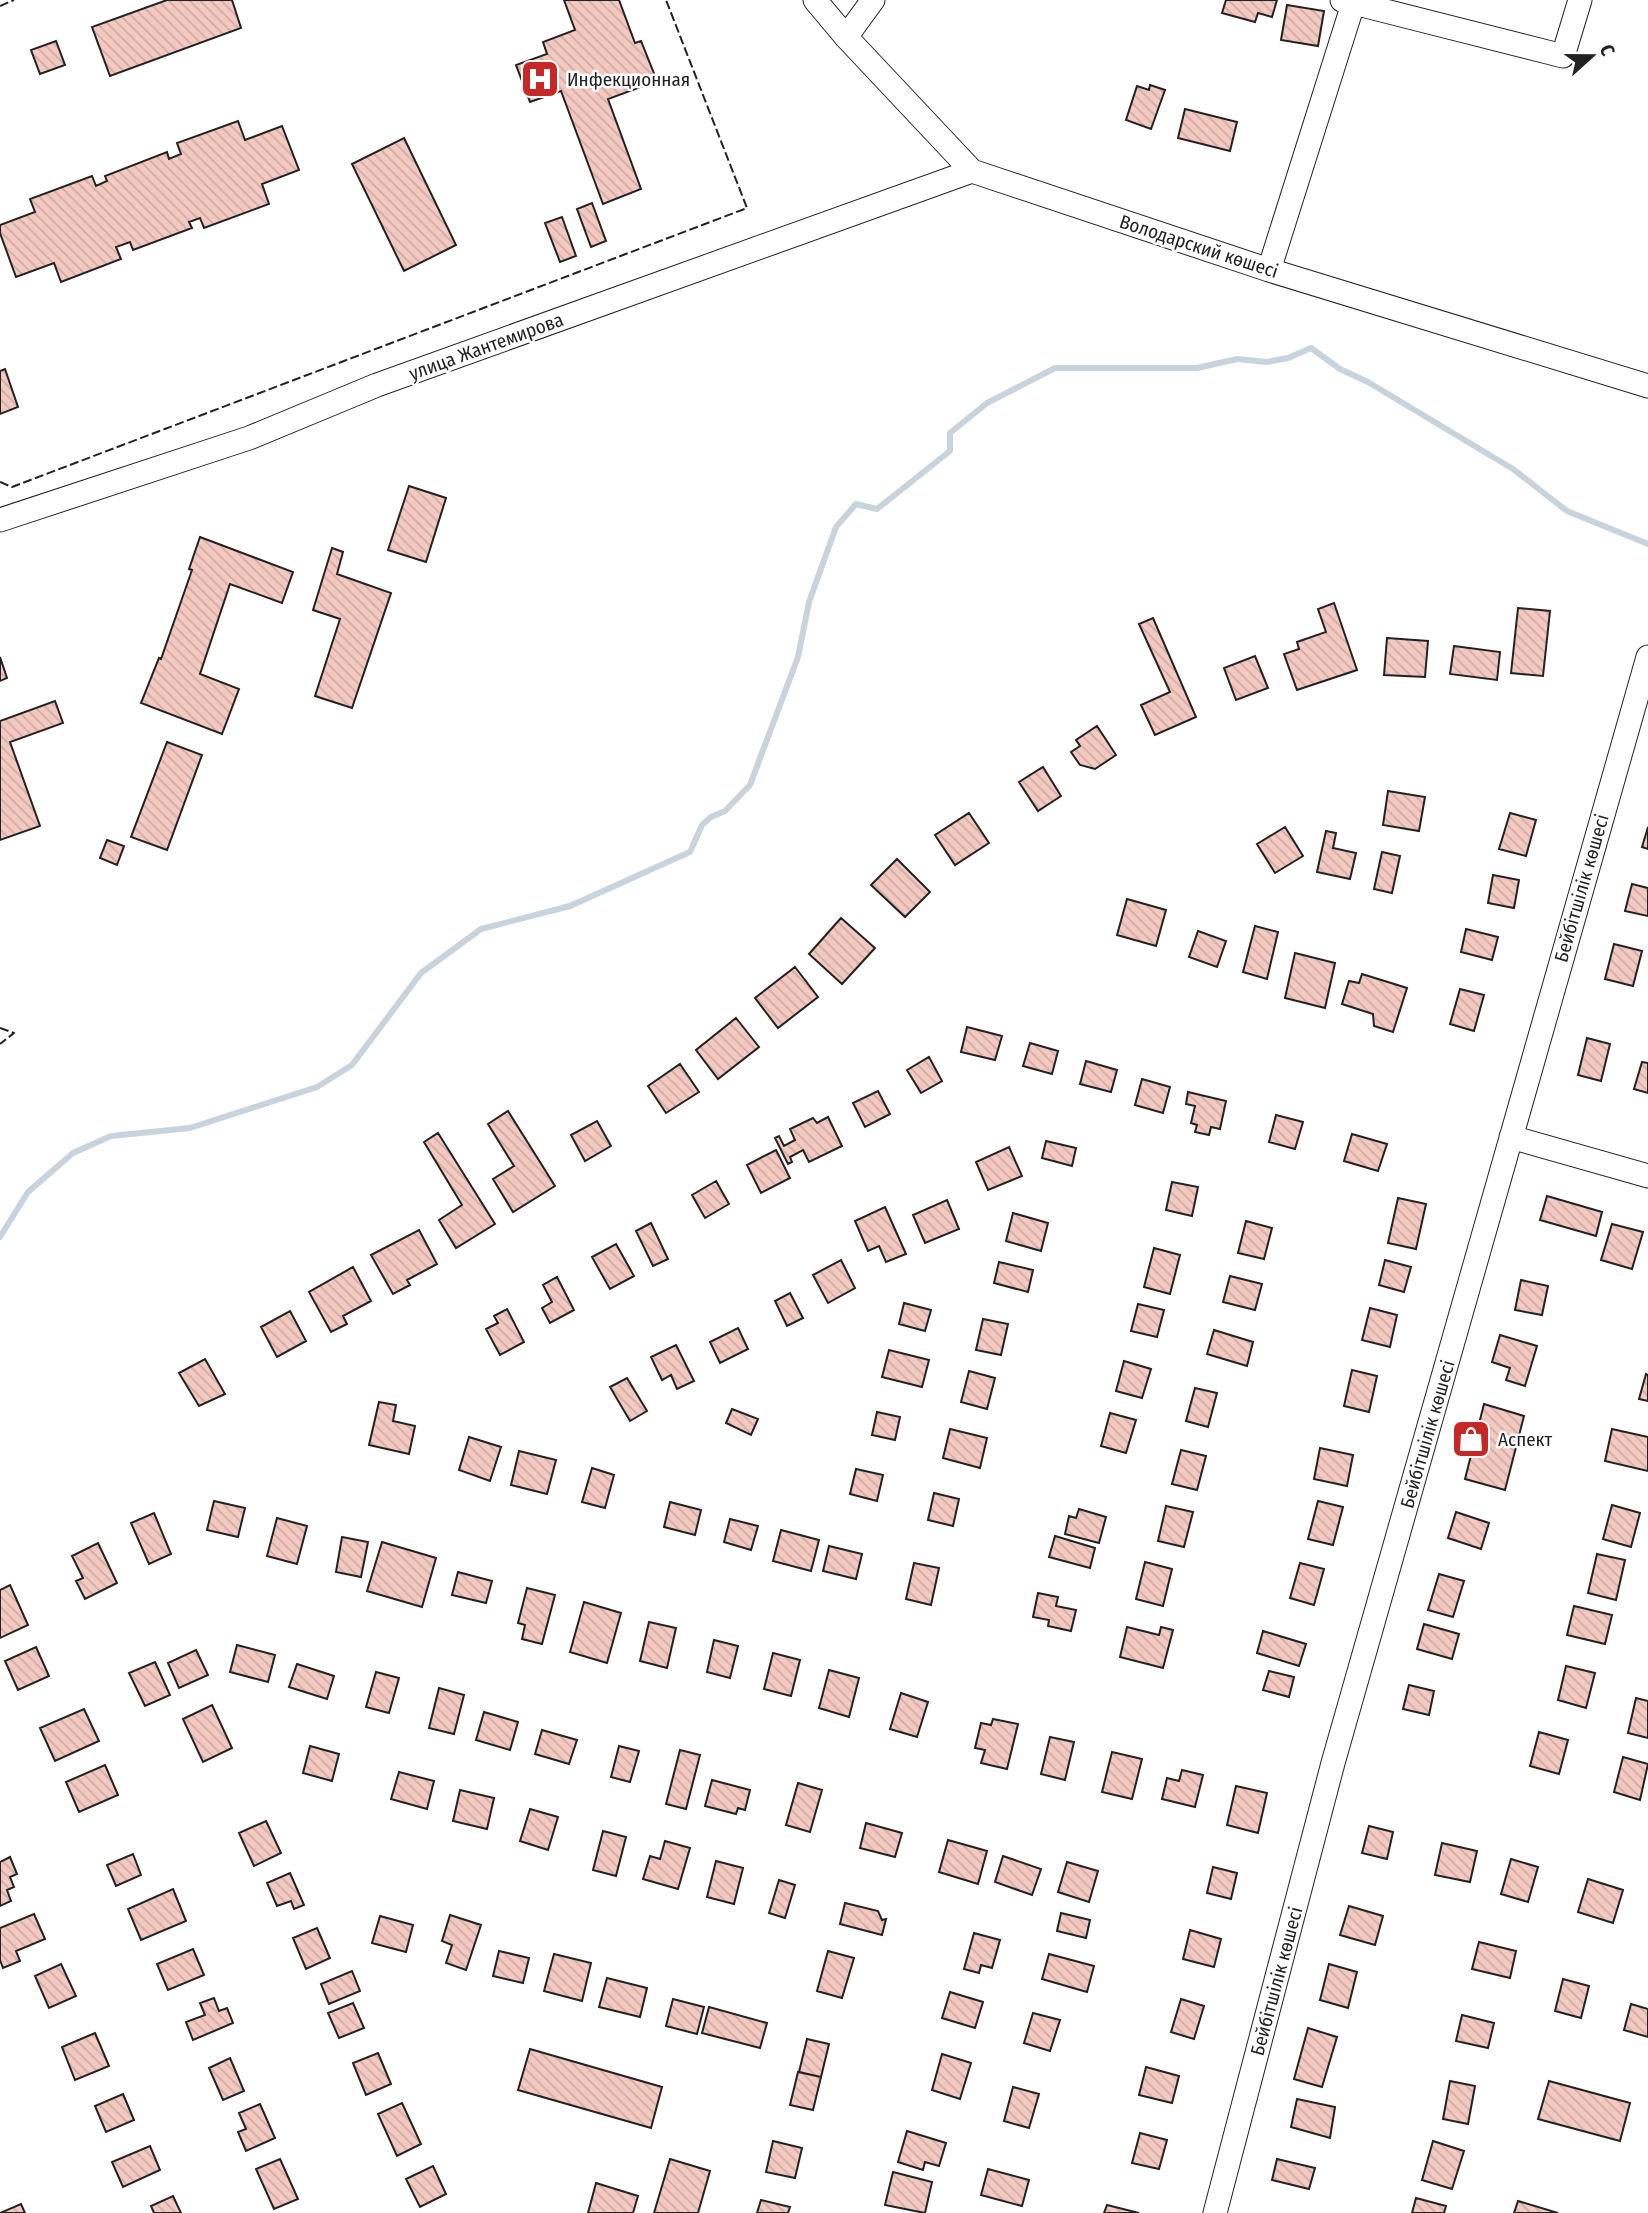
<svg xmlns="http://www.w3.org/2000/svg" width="1648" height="2213" font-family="'Fira Sans Condensed',sans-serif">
<defs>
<pattern id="building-back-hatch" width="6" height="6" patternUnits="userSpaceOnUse" patternTransform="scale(1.75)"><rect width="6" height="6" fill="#f3c9c0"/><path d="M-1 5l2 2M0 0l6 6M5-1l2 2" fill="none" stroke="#d0aca5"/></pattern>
</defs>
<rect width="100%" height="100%" fill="#fff"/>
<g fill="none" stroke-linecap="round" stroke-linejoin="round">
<path stroke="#c7d3dd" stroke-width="6" d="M0,1237L28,1192L73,1153L111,1136L190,1128L317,1087L352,1065L421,973L481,929L570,906L690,852L702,825L711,817L725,811L750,785L798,657L809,602L836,527L856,504L877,509L950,451V433L987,403L1055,368H1197L1237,359L1267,362L1288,358L1311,348L1340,369L1368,382L1513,469L1567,511L1648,544"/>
</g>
<path fill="url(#building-back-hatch)" stroke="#222" stroke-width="2" d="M167,0H232L241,28L110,76L92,27Z
M564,0H619L635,43L641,41L657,81L608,99L641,189L603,204L561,91L530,102L516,65L547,54L543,42L575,30Z
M1226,0H1277L1272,17L1258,13L1255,22L1222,13Z
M1287,5L1324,11L1318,46L1281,40Z
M56,41L65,65L40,74L31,50Z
M1150,85L1165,90L1151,129L1126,120L1137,86L1149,90Z
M1185,109L1237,122L1230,151L1178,138Z
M238,121L245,140L282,126L299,170L262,184L269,204L204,228L200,218L189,222L192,228L133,250L130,242L116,247L121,259L61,282L54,263L16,277L0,233V225L35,212L30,199L92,176L96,186L107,181L105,176L167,152L169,159L181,154L177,143Z
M404,138L456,245L404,271L352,164Z
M592,203L606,241L591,247L577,209Z
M562,217L576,256L560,262L545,223Z
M5,369L18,407L0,414V371Z
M409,486L446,498L426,562L388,550Z
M200,537L293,572L282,603L230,584L200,674L239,689L222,734L141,703L159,658L161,659L192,570L189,569Z
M332,548L343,552L337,574L391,593L352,708L315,696L340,619L313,610Z
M1334,603L1357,670L1297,690L1284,654L1299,649L1297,642L1326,632L1318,609Z
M1518,608L1550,611L1543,676L1511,673Z
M1153,618L1196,717L1155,735L1141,705L1170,692L1139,624Z
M1387,638L1428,641L1425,677L1384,675Z
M1454,646L1500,652L1497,680L1450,674Z
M1255,656L1268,688L1236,700L1224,668Z
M0,657L7,678L0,681Z
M55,701L63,723L10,742L40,826L0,840V721Z
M1097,726L1116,755L1095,769L1080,765L1071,752L1080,746L1076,740Z
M167,742L202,755L167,850L131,837Z
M1043,767L1061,796L1038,811L1019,782Z
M1388,791L1425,797L1419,831L1383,825Z
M969,813L989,843L955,865L935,835Z
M1510,813L1536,820L1526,856L1499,849Z
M1285,827L1303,856L1275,873L1257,844Z
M1648,827V849L1642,847Z
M1326,831L1336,833L1333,848L1356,853L1350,879L1317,872Z
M107,840L124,846L117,865L100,858Z
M1382,852L1400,856L1392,893L1374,889Z
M897,859L930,892L905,917L871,885Z
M1493,875L1519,880L1514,908L1488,903Z
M1632,884L1648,888V916L1625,911Z
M1127,899L1166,910L1156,946L1117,935Z
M841,918L875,948L842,984L809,954Z
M1255,926L1278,932L1267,979L1243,972Z
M1466,929L1498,937L1492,960L1461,952Z
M1198,931L1226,941L1217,967L1189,957Z
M1614,944L1642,951L1633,986L1605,979Z
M1295,953L1335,963L1325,1008L1285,998Z
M795,967L818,997L778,1028L755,998Z
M1362,974L1407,988L1393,1032L1374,1026L1373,1014L1342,1004L1349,981L1359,983Z
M1460,989L1484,995L1474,1031L1450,1024Z
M736,1018L759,1047L718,1079L696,1050Z
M967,1027L1002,1036L995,1060L961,1052Z
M1587,1038L1610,1044L1601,1081L1578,1075Z
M1030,1043L1058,1051L1052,1074L1023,1066Z
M929,1057L942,1081L921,1093L907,1070Z
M1086,1061L1117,1070L1111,1092L1080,1084Z
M1642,1062L1648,1063V1093L1634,1089Z
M680,1064L699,1092L666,1113L648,1086Z
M1142,1079L1170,1087L1163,1113L1135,1105Z
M878,1091L890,1114L865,1127L853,1103Z
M1188,1092L1226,1101L1220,1129L1211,1127L1209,1135L1195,1132L1197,1125L1191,1123L1195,1106L1186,1104Z
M508,1111L555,1186L513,1212L493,1179L514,1166L488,1124Z
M1276,1115L1303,1122L1295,1149L1269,1142Z
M828,1117L842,1146L809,1162L803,1150L790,1157L792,1162L788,1164L775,1138L779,1136L784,1146L795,1140L790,1129L813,1118L817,1123Z
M597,1121L611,1146L585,1161L571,1135Z
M438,1133L495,1224L456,1248L439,1220L462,1205L424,1142Z
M1352,1134L1387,1144L1378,1171L1344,1161Z
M1046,1141L1076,1148L1072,1166L1042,1158Z
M1009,1147L1022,1176L988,1190L976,1162Z
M776,1150L790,1178L761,1193L747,1165Z
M716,1181L729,1204L705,1218L692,1195Z
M1172,1182L1198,1187L1192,1216L1166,1210Z
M1547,1196L1602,1212L1596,1236L1540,1220Z
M1398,1198L1426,1204L1416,1249L1388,1243Z
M947,1200L959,1229L925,1243L913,1215Z
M885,1207L906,1254L886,1262L879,1246L868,1251L855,1221Z
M1013,1213L1048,1223L1041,1251L1006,1241Z
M1246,1221L1272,1228L1264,1259L1238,1253Z
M651,1223L668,1259L653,1266L636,1231Z
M1612,1224L1643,1232L1632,1269L1601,1260Z
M419,1230L437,1264L407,1280L410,1285L393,1294L371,1255Z
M616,1244L634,1276L610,1289L592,1257Z
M1154,1248L1180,1255L1170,1294L1144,1287Z
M841,1260L855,1288L828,1303L813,1275Z
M1385,1260L1411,1267L1404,1292L1379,1285Z
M999,1262L1033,1270L1028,1292L994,1283Z
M353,1267L371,1301L343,1316L347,1324L331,1332L309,1292Z
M1230,1276L1262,1284L1255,1310L1223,1302Z
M557,1277L574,1310L550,1323L542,1308L552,1302L543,1285Z
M1521,1280L1548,1286L1542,1315L1515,1310Z
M790,1293L803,1318L787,1326L775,1301Z
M904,1303L931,1310L925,1331L899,1324Z
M1138,1304L1164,1310L1157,1337L1131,1331Z
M1370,1308L1397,1315L1390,1347L1362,1340Z
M507,1309L524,1342L500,1355L486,1329L498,1323L494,1316Z
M290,1311L306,1341L277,1357L261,1327Z
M983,1319L1008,1324L1001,1355L976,1350Z
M738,1328L748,1349L720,1363L710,1342Z
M1214,1330L1253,1342L1247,1366L1207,1354Z
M1500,1335L1537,1346L1525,1386L1506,1380L1510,1368L1492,1362Z
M676,1345L694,1381L677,1389L671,1375L662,1380L651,1357Z
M889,1350L929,1360L922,1387L882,1377Z
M205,1359L225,1394L199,1406L179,1373Z
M1124,1361L1151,1369L1142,1398L1116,1391Z
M1352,1370L1377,1376L1369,1412L1344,1406Z
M969,1371L995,1378L987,1409L961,1402Z
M1646,1374L1648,1375V1401L1639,1399Z
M627,1378L647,1411L630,1421L610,1387Z
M1195,1388L1217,1393L1208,1427L1186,1421Z
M379,1402L396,1405L393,1421L415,1426L409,1454L369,1445Z
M1484,1404L1524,1416L1505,1490L1465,1479Z
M732,1409L758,1419L751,1435L726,1423Z
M877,1412L900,1417L895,1440L872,1435Z
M1110,1413L1136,1420L1126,1453L1101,1446Z
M950,1429L987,1438L980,1468L943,1458Z
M1612,1429L1648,1437V1471L1605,1461Z
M469,1437L501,1447L490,1481L459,1470Z
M1320,1448L1353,1455L1347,1486L1314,1479Z
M1181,1450L1206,1456L1197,1490L1172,1484Z
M519,1451L556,1460L547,1494L511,1485Z
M592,1468L614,1475L605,1508L582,1502Z
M856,1469L883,1475L877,1501L850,1494Z
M934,1493L959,1499L953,1526L928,1520Z
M214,1501L245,1508L238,1537L207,1530Z
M1318,1501L1343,1507L1333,1545L1308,1539Z
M670,1502L701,1510L695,1535L664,1527Z
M1612,1505L1640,1513L1631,1547L1603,1539Z
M1166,1506L1193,1512L1184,1547L1158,1541Z
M1079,1509L1106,1517L1099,1543L1065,1534L1069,1516L1076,1518Z
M1456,1512L1489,1523L1481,1549L1448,1538Z
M154,1513L171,1554L149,1564L131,1523Z
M277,1518L307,1526L297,1564L267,1556Z
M730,1519L758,1526L751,1550L724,1542Z
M781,1530L819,1540L811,1571L773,1561Z
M1055,1536L1095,1548L1090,1568L1049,1557Z
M342,1537L368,1542L361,1577L336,1572Z
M382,1542L436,1558L422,1607L367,1591Z
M98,1543L117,1583L85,1599L76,1581L83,1578L72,1556Z
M829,1546L862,1554L856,1579L823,1571Z
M1597,1554L1625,1560L1616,1600L1588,1593Z
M1145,1562L1172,1569L1163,1606L1136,1599Z
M914,1563L939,1568L931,1605L906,1599Z
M1300,1563L1324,1569L1314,1605L1290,1598Z
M458,1572L492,1581L486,1603L452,1595Z
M1439,1574L1464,1581L1453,1617L1428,1610Z
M10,1585L28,1625L0,1638V1590Z
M527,1588L555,1595L542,1644L522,1639L525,1625L518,1623Z
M1038,1593L1058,1597L1056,1606L1076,1610L1071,1631L1048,1626L1049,1620L1033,1617Z
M584,1602L621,1613L607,1663L570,1652Z
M1574,1606L1612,1615L1605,1644L1567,1635Z
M649,1622L676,1628L667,1668L640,1661Z
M1424,1624L1459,1634L1452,1659L1417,1649Z
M1127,1627L1159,1635L1161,1627L1173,1630L1163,1668L1120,1657Z
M1263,1631L1306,1644L1299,1666L1257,1653Z
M714,1640L738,1646L730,1678L707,1672Z
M237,1645L275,1655L268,1682L230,1672Z
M36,1647L49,1676L18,1690L5,1661Z
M196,1650L208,1675L179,1688L168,1663Z
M773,1653L800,1660L791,1696L764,1689Z
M155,1662L170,1695L145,1706L129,1673Z
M297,1664L334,1676L327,1699L289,1687Z
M1566,1666L1595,1673L1586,1708L1558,1700Z
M829,1670L859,1678L849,1717L819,1708Z
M1269,1671L1294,1677L1289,1697L1263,1690Z
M376,1672L399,1678L389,1713L366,1707Z
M1409,1685L1434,1691L1429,1715L1403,1709Z
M439,1688L464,1695L454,1734L429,1728Z
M901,1693L928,1702L917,1737L890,1729Z
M1636,1698L1648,1701V1738L1628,1733Z
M212,1705L232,1748L203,1762L183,1719Z
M84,1709L99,1741L55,1761L40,1728Z
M484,1712L518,1722L510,1750L476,1740Z
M993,1719L1018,1724L1007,1769L981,1763L985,1750L975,1748L981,1723L991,1725Z
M542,1730L577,1740L569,1764L535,1754Z
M1539,1732L1568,1740L1559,1774L1530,1766Z
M1050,1737L1074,1742L1065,1780L1041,1774Z
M310,1746L339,1754L332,1781L303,1773Z
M619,1746L639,1751L630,1782L611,1777Z
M680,1750L700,1755L686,1809L666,1804Z
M1112,1752L1142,1759L1132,1799L1102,1792Z
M1623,1757L1648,1764L1640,1800L1614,1792Z
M105,1765L118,1795L79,1812L66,1782Z
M1182,1770L1203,1775L1195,1807L1162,1799L1167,1778L1179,1781Z
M399,1772L434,1781L427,1809L391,1799Z
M712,1780L750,1790L745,1810L738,1808L736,1814L705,1806Z
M798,1783L822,1790L810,1832L786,1825Z
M1236,1786L1267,1793L1258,1833L1227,1825Z
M460,1790L494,1798L487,1829L453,1821Z
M530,1809L558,1817L548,1850L520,1841Z
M266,1821L281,1853L254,1866L239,1833Z
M866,1823L902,1833L895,1857L860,1848Z
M1369,1826L1393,1832L1387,1859L1362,1853Z
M603,1831L626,1837L616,1876L593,1870Z
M948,1840L987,1851L978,1884L939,1872Z
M665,1841L690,1848L678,1889L643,1879L650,1856L660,1859Z
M1442,1843L1477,1851L1470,1882L1435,1875Z
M133,1854L141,1875L116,1886L107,1865Z
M1003,1856L1041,1869L1032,1895L995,1882Z
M10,1857L17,1874L10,1877L14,1887L7,1890L11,1901L0,1906V1862Z
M1511,1859L1538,1867L1528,1902L1501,1894Z
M716,1861L743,1868L734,1904L707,1897Z
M1067,1862L1098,1871L1089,1902L1058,1892Z
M1213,1867L1237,1873L1231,1899L1207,1893Z
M290,1873L304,1905L294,1909L291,1901L277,1906L267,1883Z
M1588,1879L1623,1890L1613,1923L1578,1912Z
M779,1880L795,1885L785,1918L769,1913Z
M173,1889L186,1921L141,1940L128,1909Z
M845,1903L878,1911L882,1920L886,1919L882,1935L840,1924Z
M1349,1906L1383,1916L1375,1945L1340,1935Z
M1061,1913L1090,1920L1086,1938L1057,1931Z
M34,1914L45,1939L16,1951L20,1961L3,1968L0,1960V1928Z
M450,1915L481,1925L466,1970L446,1963L452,1945L442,1941Z
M380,1916L413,1925L406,1952L372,1943Z
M317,1928L330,1958L306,1969L293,1938Z
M1190,1930L1221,1939L1214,1967L1183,1959Z
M974,1933L1000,1940L992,1968L981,1965L979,1973L964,1969Z
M1479,1942L1516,1951L1510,1978L1472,1969Z
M193,1949L204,1975L168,1990L157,1964Z
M499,1951L529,1958L523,1983L493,1976Z
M828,1951L854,1958L842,1998L817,1991Z
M554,1954L591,1963L582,2001L544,1991Z
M1049,1954L1094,1966L1087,1992L1042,1979Z
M61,1964L76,1996L49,2008L35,1976Z
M1329,1964L1357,1972L1348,2008L1320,2000Z
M352,1971L360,1991L329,2004L321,1984Z
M607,1978L647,1988L640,2017L599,2007Z
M1563,1979L1589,1986L1581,2018L1555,2011Z
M950,1992L983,2002L975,2028L942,2018Z
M214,1998L219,2011L227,2008L233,2023L193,2040L186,2022L205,2015L200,2003Z
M673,1999L704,2007L697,2034L666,2026Z
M1181,1999L1204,2006L1194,2039L1171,2032Z
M353,2003L364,2028L339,2038L328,2013Z
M1631,2004L1648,2009V2037L1624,2030Z
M709,2007L767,2023L760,2048L702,2033Z
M1033,2013L1060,2020L1050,2051L1024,2043Z
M1462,2015L1494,2023L1488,2048L1456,2041Z
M1308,2028L1337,2037L1322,2087L1294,2079Z
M95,2033L109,2066L75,2080L62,2047Z
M807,2039L829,2044L821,2077L799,2072Z
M530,2049L662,2087L651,2128L518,2090Z
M378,2053L391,2084L366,2095L353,2063Z
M942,2054L971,2063L960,2099L932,2090Z
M230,2058L244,2091L223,2100L209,2068Z
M1146,2067L1179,2076L1172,2103L1139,2095Z
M798,2072L821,2077L813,2110L790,2105Z
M1450,2081L1475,2086L1468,2124L1443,2119Z
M1549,2081L1630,2103L1620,2141L1538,2119Z
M1013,2087L1039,2094L1029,2128L1004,2121Z
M123,2094L134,2120L106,2132L95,2106Z
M1297,2099L1335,2107L1330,2138L1291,2127Z
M402,2103L421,2144L397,2156L378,2114Z
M260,2104L275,2138L246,2151L238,2132L246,2129L239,2113Z
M907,2131L946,2143L939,2166L925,2162L923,2170L898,2162Z
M1140,2133L1167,2140L1159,2169L1132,2163Z
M773,2141L802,2148L795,2178L766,2172Z
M1433,2141L1464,2151L1452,2189L1422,2180Z
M150,2146L160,2170L123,2187L112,2162Z
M280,2159L298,2199L274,2209L256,2169Z
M670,2159L710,2171L698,2213H654Z
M1277,2159L1315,2168L1309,2189L1272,2180Z
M433,2166L446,2194L420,2207L406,2179Z
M988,2169L1029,2180L1022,2206L981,2195Z
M893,2172L932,2182L925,2213L885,2205Z
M596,2183L638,2196L633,2213H588Z
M173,2196L181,2213H154L151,2206Z
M1416,2198L1446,2206L1444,2213H1412Z
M761,2200L790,2207L788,2213H757Z
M1518,2201L1558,2213H1514Z
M21,2204L25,2213H0Z
M1107,2205L1139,2213H1104Z"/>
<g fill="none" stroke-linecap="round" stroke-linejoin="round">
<defs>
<path id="minor" d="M815,0L846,37L972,171L1269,270L1648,386
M1342,0L1563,56L1580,0
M846,37L873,0
M1269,270L1353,4
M0,520L249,438L377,385L972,171
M1511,1137L1648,1176
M1215,2213L1333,1763L1648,657"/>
</defs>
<use href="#minor" stroke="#222" stroke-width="25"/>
<use href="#minor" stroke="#fff" stroke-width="23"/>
<path stroke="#222" stroke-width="2" stroke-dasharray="9 3.5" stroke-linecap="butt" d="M0,6L14,0
M0,482L12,487L747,208L666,0
M0,1028L14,1033L0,1044"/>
</g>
<defs>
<symbol id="hospital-square" viewBox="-11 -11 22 22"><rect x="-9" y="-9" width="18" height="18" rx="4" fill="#c62828" stroke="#fff"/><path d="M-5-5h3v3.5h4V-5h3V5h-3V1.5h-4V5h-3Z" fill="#fff"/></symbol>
<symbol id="shop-square" viewBox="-11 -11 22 22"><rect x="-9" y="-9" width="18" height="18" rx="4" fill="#c62828" stroke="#fff"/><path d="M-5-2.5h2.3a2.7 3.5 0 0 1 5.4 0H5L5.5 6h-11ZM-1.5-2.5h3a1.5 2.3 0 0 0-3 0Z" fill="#fff"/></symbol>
</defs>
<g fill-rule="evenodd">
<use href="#hospital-square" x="518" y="57" width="44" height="44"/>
<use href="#shop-square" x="1449" y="1417" width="44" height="44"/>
</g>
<g text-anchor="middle" stroke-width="5" stroke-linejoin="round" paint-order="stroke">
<g font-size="19" fill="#222" stroke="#fff" text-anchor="start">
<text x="567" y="86">Инфекционная</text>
<text x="1498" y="1446">Аспект</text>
</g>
<g font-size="19" fill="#222" stroke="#fff">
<text transform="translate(1199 246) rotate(18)" y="7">Володарский көшесі</text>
<text transform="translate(486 346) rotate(-20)" y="7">улица Жантемирова</text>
<text transform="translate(1581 888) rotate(-74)" y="7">Бейбітшілік көшесі</text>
<text transform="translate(1427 1434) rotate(-74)" y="7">Бейбітшілік көшесі</text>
<text transform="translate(1276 1981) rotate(-75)" y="7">Бейбітшілік көшесі</text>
</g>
</g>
<g transform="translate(1592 56) rotate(69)" stroke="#ffffff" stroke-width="5" paint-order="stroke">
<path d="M0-5L12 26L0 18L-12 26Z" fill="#222222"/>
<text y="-10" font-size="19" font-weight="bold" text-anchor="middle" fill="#222222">С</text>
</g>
</svg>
